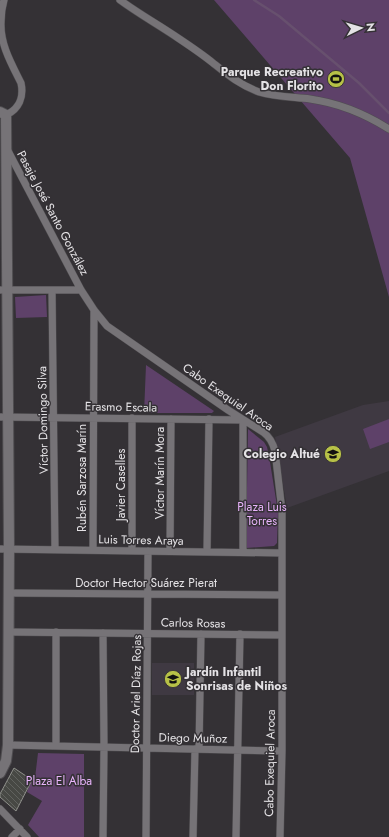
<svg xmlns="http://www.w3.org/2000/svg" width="389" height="837" font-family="Jost,sans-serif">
<defs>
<pattern id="building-back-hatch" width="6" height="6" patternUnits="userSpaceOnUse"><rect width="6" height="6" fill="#474844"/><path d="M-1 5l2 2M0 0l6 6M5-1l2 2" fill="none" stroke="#61625f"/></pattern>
</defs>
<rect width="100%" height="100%" fill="#343135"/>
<path fill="#3f3942" d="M389,401V471L287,508L275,437L363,405Z
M152,663H194V695H152Z"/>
<path fill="#5e4169" d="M214,0H389V297L350,158Z
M46,295L47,317L16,318L15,297Z
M146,365L214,411L212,413H144Z
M389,419V442L370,449L363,429Z
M248,429L264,442L267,447L269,456L278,512L277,543L274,546L246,548Z
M38,753L84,754V837H39L28,825L42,801L27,792L30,783L35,778Z"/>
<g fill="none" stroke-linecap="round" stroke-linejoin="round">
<path stroke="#67506e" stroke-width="2.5" d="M254,0L279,16L359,83L389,113"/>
</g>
<path fill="url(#building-back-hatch)" stroke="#8e8f8a" d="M14,768L32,780L16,811L0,797V794Z"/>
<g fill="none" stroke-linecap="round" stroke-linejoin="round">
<defs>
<path id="street" d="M4,0C2,7 1,14 1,22C0,44 11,63 21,83C24,97 19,109 6,115
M120,0C139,14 159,25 178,38C190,46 202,54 213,63C228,75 240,85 259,92C275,97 293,97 310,99C339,103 365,114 389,129
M7,149L81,290L94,310L107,326L228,410L263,432C270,437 273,443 275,451L282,511V751L280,837
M0,290H81
M52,290L55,550
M0,417L243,420V552
M0,549L282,553
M93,550L94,310
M132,551V418
M170,551L171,419
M207,552L209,419
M9,593L282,595
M9,632L282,635
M56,632V746
M103,633L104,747L103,837
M8,745L282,751
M199,749L201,634
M0,809L27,837
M12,837L20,829
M146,837L148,551
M193,837L195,749
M236,837L240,634"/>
<path id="secondary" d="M0,112L6,115L9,549L8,745L6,761L0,773"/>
</defs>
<use href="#street" stroke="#4f4d50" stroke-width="8"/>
<use href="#secondary" stroke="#4f4d50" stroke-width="12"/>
<use href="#street" stroke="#767377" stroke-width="7"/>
<use href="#secondary" stroke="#767377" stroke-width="10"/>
</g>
<defs>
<symbol id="stadium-disc" viewBox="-11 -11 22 22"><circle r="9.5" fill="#b7c147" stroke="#343135"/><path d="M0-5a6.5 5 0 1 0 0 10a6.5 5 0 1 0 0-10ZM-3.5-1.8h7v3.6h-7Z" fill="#111"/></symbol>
<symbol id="school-disc" viewBox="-11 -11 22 22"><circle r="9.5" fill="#b7c147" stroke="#343135"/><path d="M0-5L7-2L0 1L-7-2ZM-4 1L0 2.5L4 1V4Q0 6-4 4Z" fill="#111"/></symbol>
</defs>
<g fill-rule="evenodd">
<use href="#stadium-disc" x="326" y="69" width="20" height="20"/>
<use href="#school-disc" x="323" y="444" width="20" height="20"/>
<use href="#school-disc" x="163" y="669" width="20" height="20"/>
</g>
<g text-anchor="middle" stroke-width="3" stroke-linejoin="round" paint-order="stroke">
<g font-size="12" font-weight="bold" fill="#e4e2e5" stroke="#343135" text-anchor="end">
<text x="323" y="76">Parque Recreativo<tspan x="323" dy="14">Don Florito</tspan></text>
<text x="320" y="458">Colegio Altué</text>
<text x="186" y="676" text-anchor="start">Jardín Infantil<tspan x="186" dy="14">Sonrisas de Niños</tspan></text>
</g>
<g font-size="12" fill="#e4e2e5" stroke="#343135">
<text transform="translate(53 213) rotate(62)" y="4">Pasaje José Santo González</text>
<text transform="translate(228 397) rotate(35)" y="4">Cabo Exequiel Aroca</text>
<text transform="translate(121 407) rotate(1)" y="4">Erasmo Escala</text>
<text transform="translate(43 420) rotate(-91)" y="4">Víctor Domingo Silva</text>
<text transform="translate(160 473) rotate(-90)" y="4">Víctor Marín Mora</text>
<text transform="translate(82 478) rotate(-90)" y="4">Rubén Sarzosa Marín</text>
<text transform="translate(121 485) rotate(-90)" y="4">Javier Caselles</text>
<text transform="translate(141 540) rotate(1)" y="4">Luis Torres Araya</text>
<text x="146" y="587">Doctor Hector Suárez Pierat</text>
<text transform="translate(193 623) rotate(1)" y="4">Carlos Rosas</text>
<text transform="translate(136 694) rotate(-89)" y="4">Doctor Ariel Díaz Rojas</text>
<text transform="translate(193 738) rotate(1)" y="4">Diego Muñoz</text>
<text transform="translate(270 763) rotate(-89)" y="4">Cabo Exequiel Aroca</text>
</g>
<g font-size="12" fill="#e9b4fc" stroke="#343135">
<text x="262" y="511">Plaza Luis<tspan x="262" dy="14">Torres</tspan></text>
<text x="59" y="785">Plaza El Alba</text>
</g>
</g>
<g transform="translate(361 28) rotate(85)" stroke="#343135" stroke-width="3" paint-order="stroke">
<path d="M0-3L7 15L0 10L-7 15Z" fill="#e4e2e5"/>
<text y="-6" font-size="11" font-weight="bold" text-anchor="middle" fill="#e4e2e5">N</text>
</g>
</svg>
